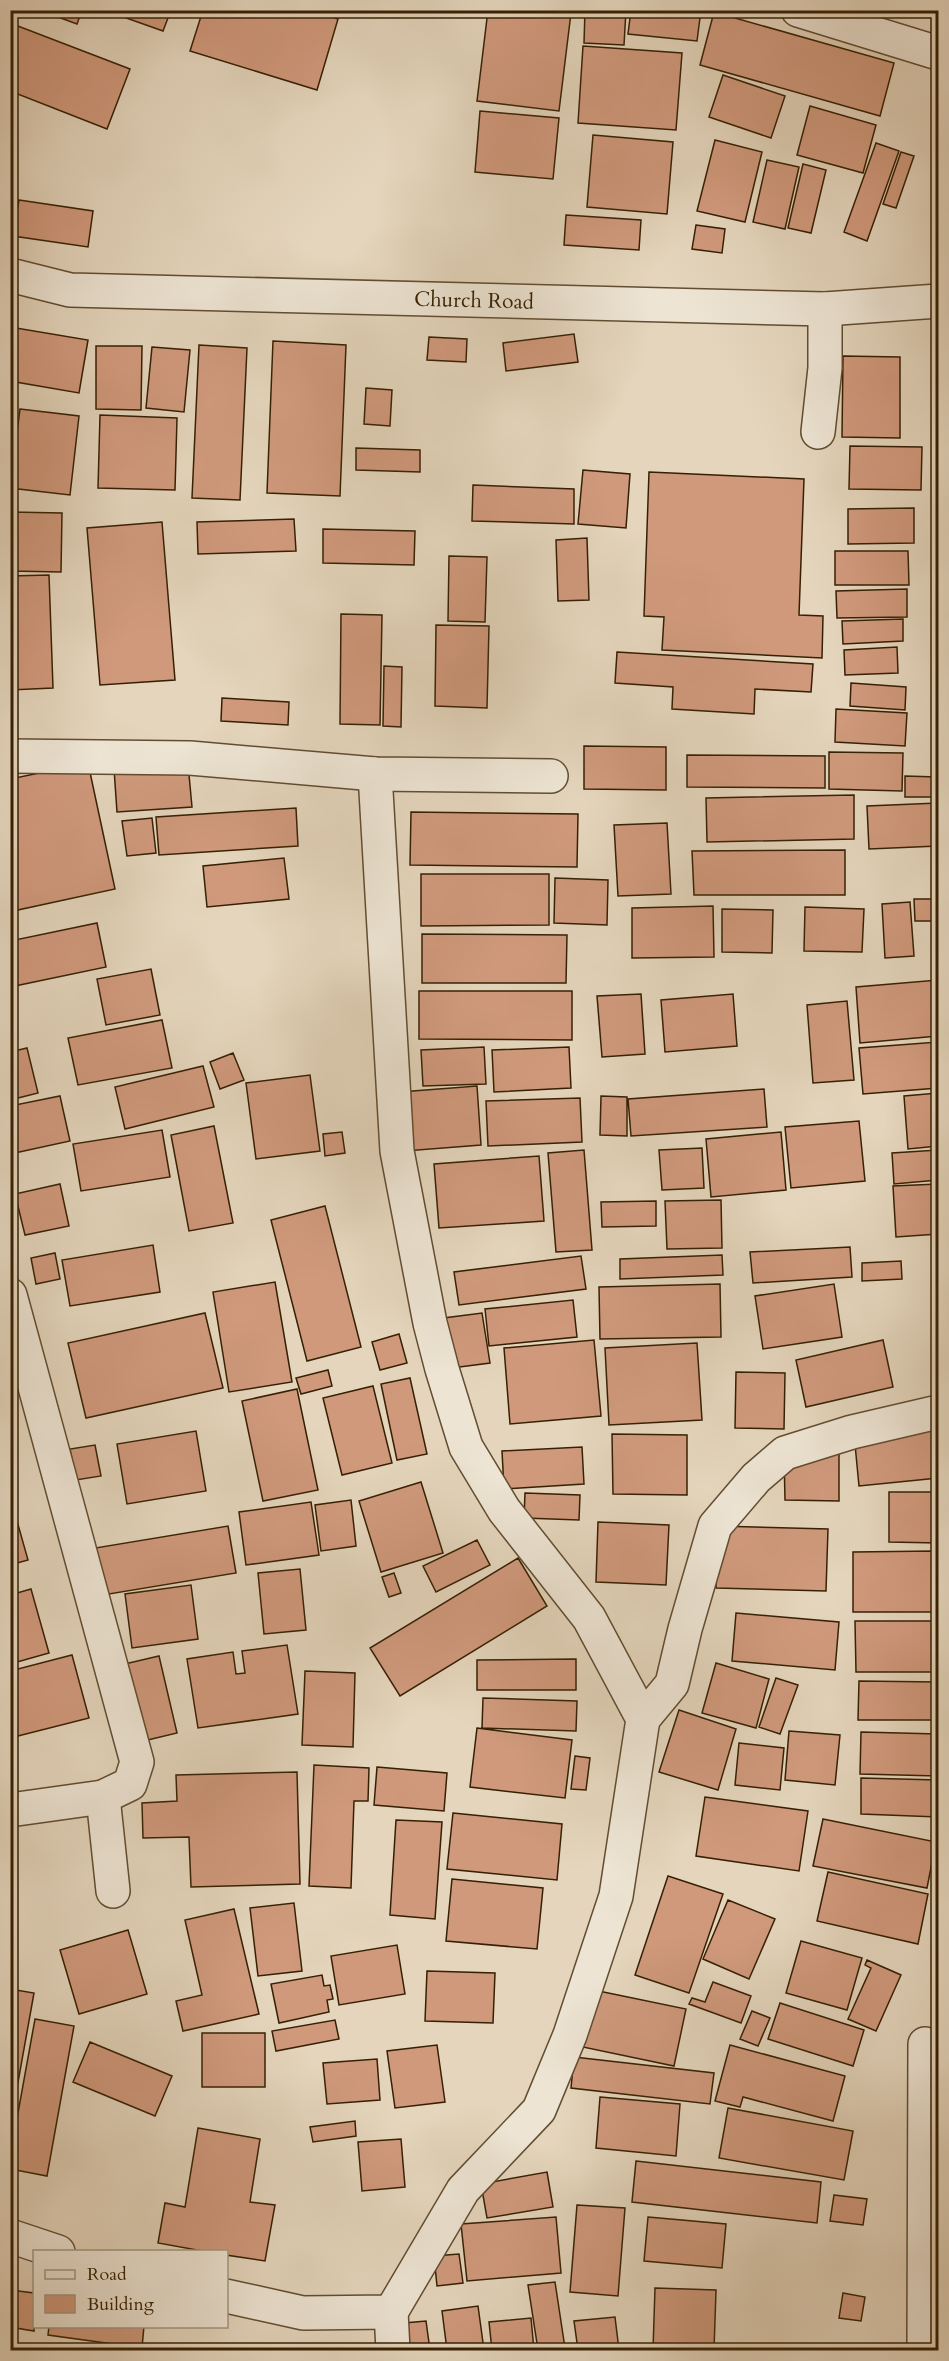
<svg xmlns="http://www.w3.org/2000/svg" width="949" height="2361" font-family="Cardo,serif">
<rect width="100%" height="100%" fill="#e4d5bc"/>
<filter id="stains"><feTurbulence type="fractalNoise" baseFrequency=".00333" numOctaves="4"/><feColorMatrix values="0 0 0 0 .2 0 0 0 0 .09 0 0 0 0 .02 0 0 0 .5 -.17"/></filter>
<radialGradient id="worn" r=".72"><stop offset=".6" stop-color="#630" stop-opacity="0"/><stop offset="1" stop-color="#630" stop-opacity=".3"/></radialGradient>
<path fill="#d0997c" stroke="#362003" stroke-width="1.5" d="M39,10H82L77,24Z
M116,10H171L163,31L115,14Z
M203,10H310L338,19L317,90L190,51Z
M488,10H548L571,13L559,111L477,101Z
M585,10H626L624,45L584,43Z
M631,10H701L697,41L628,34Z
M714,12L894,63L880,116L700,65Z
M10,23L130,69L107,129L10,91Z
M583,46L682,53L676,130L578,123Z
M723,75L785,96L771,138L709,117Z
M810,106L876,125L863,173L797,155Z
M480,111L559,118L553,179L475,172Z
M593,135L673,142L667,214L587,207Z
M715,140L762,152L745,222L697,211Z
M876,143L899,151L867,241L844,232Z
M901,152L914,156L896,208L883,204Z
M767,160L799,167L785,229L753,222Z
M803,164L826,170L811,233L788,228Z
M19,200L93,211L88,247L13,236Z
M566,215L641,220L639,250L564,245Z
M696,225L725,229L722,253L692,249Z
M10,327L88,340L79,393L10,381Z
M574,334L578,362L506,371L503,343Z
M429,337L467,339L466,362L427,360Z
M273,341L346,345L340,496L267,493Z
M199,345L247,348L240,500L192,498Z
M96,346H142L141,410L96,409Z
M152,347L190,350L184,412L146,408Z
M843,356L900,357V438L842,437Z
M366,388L392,390L390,426L364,424Z
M20,409L79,416L70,495L10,488Z
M100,415L177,418L175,490L98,488Z
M850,446L922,447L921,490L849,489Z
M356,448L420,450V472L356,470Z
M583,470L630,474L626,528L578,524Z
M649,472L804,479L799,615L823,616L822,658L662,650L664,617L644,616Z
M473,485L574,489V524L472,521Z
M914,508V543L848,544V509Z
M10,512L62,513L61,572L10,571Z
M294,519L296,551L198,554L197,522Z
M162,522L175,680L100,685L87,528Z
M323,529L415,531L414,565L323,563Z
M587,538L589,600L558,601L556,540Z
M835,551H908L909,585H835Z
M449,556L487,557L485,622L448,621Z
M49,575L53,688L10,690V576Z
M907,589V617L837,618L836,591Z
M341,614L382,615L380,725L340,724Z
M903,619V641L843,644L842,621Z
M436,625L489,626L487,708L435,706Z
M897,647L898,673L845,675L844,650Z
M617,652L813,664L811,692L755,689L754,714L672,709L673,687L615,683Z
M384,666L402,667L401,727L383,726Z
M851,683L906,687L905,710L850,706Z
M222,698L289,702L288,725L221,721Z
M836,709L907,713L905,746L835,742Z
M584,746L666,747V790L584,789Z
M829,752L903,753L902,791L829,789Z
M687,755L825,756V788L687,787Z
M88,763L115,889L13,911L10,900V779Z
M188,764L192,807L117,812L114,769Z
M905,776L937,777L936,797H905Z
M854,795V839L707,842L706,798Z
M938,803V846L869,849L867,806Z
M296,808L298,846L159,855L156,817Z
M411,812L578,814L577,867L410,865Z
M152,818L156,853L127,856L122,821Z
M667,823L671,894L618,896L614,825Z
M845,850V895H694L692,851Z
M284,858L289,899L207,907L203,866Z
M421,874H549V925L421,926Z
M555,878L608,880L607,925L554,923Z
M914,899H933L934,921H915Z
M910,902L914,956L885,958L882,904Z
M713,906L714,957L632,958V908Z
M805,907L864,909L862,952L804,951Z
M722,909L773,910L772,953L722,952Z
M97,923L106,967L10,987V941Z
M422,934L567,935L566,983H422Z
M151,969L160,1015L106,1025L97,979Z
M938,980V1036L860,1043L856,987Z
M419,991H572V1040L419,1039Z
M641,994L645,1054L602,1057L597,996Z
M733,994L737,1046L665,1052L661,1000Z
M847,1001L854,1080L813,1083L807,1005Z
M162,1020L172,1068L78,1085L68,1038Z
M938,1042V1088L863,1094L859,1048Z
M484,1047L486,1084L423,1086L421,1050Z
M569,1047L571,1088L494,1092L492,1050Z
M27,1048L38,1093L10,1100V1052Z
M233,1053L244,1080L220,1089L210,1062Z
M203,1066L214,1107L125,1129L115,1087Z
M310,1075L320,1151L256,1159L246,1083Z
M477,1086L481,1145L405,1151L400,1092Z
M764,1089L767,1127L631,1136L628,1099Z
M938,1093V1146L908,1149L904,1096Z
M60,1096L70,1141L10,1154V1106Z
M601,1096L627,1097V1136L600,1135Z
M580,1098L582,1142L488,1146L486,1101Z
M859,1121L865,1181L791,1188L785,1127Z
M214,1126L233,1223L189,1231L171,1135Z
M162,1130L170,1177L81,1191L73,1144Z
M342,1132L345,1153L325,1156L323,1134Z
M781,1132L786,1190L711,1197L706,1139Z
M702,1148L704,1188L662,1190L659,1150Z
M584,1150L592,1250L556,1252L548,1153Z
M938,1150V1180L894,1184L892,1153Z
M539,1156L544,1221L439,1228L434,1164Z
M60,1184L69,1226L25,1235L15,1194Z
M938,1184V1234L896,1237L893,1186Z
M721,1200L722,1248L667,1249L665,1201Z
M656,1201V1226L602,1227L601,1202Z
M325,1206L361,1347L307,1361L271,1220Z
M153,1245L160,1292L70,1306L62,1260Z
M850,1247L852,1277L753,1283L750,1252Z
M55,1253L60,1279L36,1284L31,1258Z
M722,1255L723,1275L620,1279V1259Z
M581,1256L586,1289L459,1305L454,1272Z
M901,1261L902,1279L862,1281V1263Z
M275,1282L292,1382L229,1392L213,1292Z
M720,1284L721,1337L600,1339L599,1287Z
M834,1284L842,1337L763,1349L755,1296Z
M573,1300L577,1337L489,1346L485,1309Z
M205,1313L223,1388L86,1418L68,1343Z
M482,1313L490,1363L444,1369L436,1319Z
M399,1334L407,1363L380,1370L372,1342Z
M594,1340L601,1416L510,1424L504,1348Z
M883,1340L893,1387L806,1407L796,1360Z
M697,1343L702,1420L609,1425L605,1348Z
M328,1370L332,1386L301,1394L296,1378Z
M736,1372L785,1373L784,1429L735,1428Z
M410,1378L427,1454L397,1460L381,1384Z
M373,1386L392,1463L342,1475L323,1398Z
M297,1389L318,1490L263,1501L242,1401Z
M937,1426L938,1478L859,1486L854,1434Z
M196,1431L206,1491L127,1504L117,1444Z
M612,1434L687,1435V1495L613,1494Z
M95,1445L101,1476L76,1480L70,1449Z
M582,1447L584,1484L504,1489L502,1451Z
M784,1454H839V1501L785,1500Z
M421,1482L443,1553L381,1572L359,1501Z
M889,1492H938V1543L889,1542Z
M525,1493L580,1495L579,1520L524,1518Z
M351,1500L356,1546L321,1551L315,1505Z
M311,1502L319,1555L246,1565L239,1512Z
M17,1521L28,1560L10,1565V1522Z
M598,1522L669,1525L666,1585L596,1582Z
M228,1526L236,1573L91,1597L83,1550Z
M717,1526L828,1529L826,1591L716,1588Z
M477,1540L490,1565L436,1592L423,1566Z
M934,1551V1612H853V1552Z
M518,1558L547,1606L400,1696L370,1648Z
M300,1569L306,1630L264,1634L258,1573Z
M394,1573L401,1593L389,1597L382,1577Z
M191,1585L198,1639L132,1648L125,1594Z
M31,1589L49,1653L10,1664V1595Z
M736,1613L839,1622L835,1670L732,1661Z
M855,1621H937V1672H856Z
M287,1645L298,1714L198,1728L187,1659L233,1652L236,1674L245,1673L242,1651Z
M72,1655L89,1718L10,1738V1671Z
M159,1656L177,1733L135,1743L116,1666Z
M576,1659V1690H477V1660Z
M716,1663L769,1679L756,1728L702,1713Z
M305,1671L355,1673L353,1747L302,1745Z
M776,1678L798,1685L780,1734L759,1727Z
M859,1681L938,1682V1720H858Z
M483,1698L577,1701L576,1731L482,1728Z
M679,1710L736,1729L718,1790L659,1772Z
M477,1728L572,1740L565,1798L470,1787Z
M789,1731L840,1735L835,1785L785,1780Z
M861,1732L938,1734V1776L860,1774Z
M739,1743L784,1748L780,1790L735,1785Z
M575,1756L590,1758L586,1790L571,1789Z
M314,1765L369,1768L368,1801H354L351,1888L309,1886Z
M377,1767L447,1773L444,1811L374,1805Z
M297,1772L300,1884L191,1887L189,1837L143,1838L142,1803L177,1801L176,1775Z
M861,1778L938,1780V1817L861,1814Z
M705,1797L808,1811L799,1871L696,1856Z
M453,1813L562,1824L557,1880L447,1869Z
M823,1819L936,1842L927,1888L813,1866Z
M396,1820L442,1822L435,1919L390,1915Z
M828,1872L928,1894L918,1944L817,1921Z
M668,1876L723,1894L689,1993L635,1975Z
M452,1879L543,1888L537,1949L446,1941Z
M728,1900L775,1919L749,1979L703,1959Z
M294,1903L302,1971L258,1976L250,1908Z
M234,1909L259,2014L183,2031L176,2001L202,1995L185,1920Z
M128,1930L147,1994L79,2014L60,1950Z
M801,1941L862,1958L847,2010L786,1993Z
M397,1945L405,1994L339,2005L331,1956Z
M867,1960L901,1975L876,2031L848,2019L871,1968L865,1965Z
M427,1971L495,1973L493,2023L425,2021Z
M322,1975L324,1986L330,1985L333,1999L327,2000L329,2012L279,2023L271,1984Z
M713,1982L751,1996L741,2023L689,2004L692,1998L705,2002Z
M10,1989L34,1993L10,2127Z
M589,1989L686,2009L674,2066L578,2046Z
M780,2003L864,2030L853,2066L768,2039Z
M752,2011L770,2018L758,2046L740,2039Z
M35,2019L74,2026L47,2176L10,2169V2157Z
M335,2020L339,2039L276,2051L272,2031Z
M202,2033H265V2087H202Z
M90,2042L172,2076L155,2116L73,2082Z
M437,2045L445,2102L395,2108L387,2051Z
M730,2045L845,2076L833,2121L743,2097L740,2107L715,2101Z
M574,2057L714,2073L710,2104L571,2088Z
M377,2059L380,2100L327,2104L323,2063Z
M600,2097L680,2104L676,2156L596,2148Z
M728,2108L853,2131L844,2180L719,2158Z
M355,2121L356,2136L313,2142L310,2127Z
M198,2128L260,2139L250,2202L275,2205L265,2261L226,2255V2252H208L158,2243L165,2203L185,2207Z
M401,2139L405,2187L362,2191L358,2142Z
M636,2161L821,2182L817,2223L632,2202Z
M547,2172L553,2207L487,2218L481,2184Z
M834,2195L867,2199L863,2225L830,2221Z
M577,2205L625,2208L618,2296L570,2292Z
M556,2217L561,2273L467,2281L461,2224Z
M648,2217L726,2224L722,2268L644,2261Z
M459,2254L463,2283L437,2286L434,2256Z
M555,2282L565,2348L538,2350L528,2285Z
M655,2288L716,2290L714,2350H653Z
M10,2290L34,2293V2331L10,2327Z
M843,2293L865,2297L861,2321L839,2318Z
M478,2306L484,2350H447L442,2311Z
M615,2317L619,2350H578L574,2321Z
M531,2318L534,2350H492L489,2322Z
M426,2321L430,2350H407L404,2323Z
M49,2326H144L142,2348L48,2335Z"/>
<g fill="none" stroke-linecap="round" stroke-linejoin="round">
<defs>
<g id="minor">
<path d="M798,10L938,53"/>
<path id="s1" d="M10,275L70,290L825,309L938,301"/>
<path d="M818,432L825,368V309"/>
<path d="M10,756L190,758L375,774L551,776"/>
<path d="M10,1295L137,1762L130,1784L103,1797L10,1810"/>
<path d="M643,1719L672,1684L685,1629L715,1526L756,1478L785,1453L852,1432L938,1412"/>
<path d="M103,1797L113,1891"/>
<path d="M10,2236L58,2252"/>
<path d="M226,2296L303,2313L391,2312L463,2190L539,2110L570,2035L616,1896L643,1719L589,1618L504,1510L466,1447L442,1369L430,1323L397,1151L375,774"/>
<path d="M391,2312L393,2350"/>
<path d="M924,2350L925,2044"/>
</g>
</defs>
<use href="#minor" stroke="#624d31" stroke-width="36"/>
<use href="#minor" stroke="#ede4d3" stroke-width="33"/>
</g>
<g text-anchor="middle" stroke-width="4.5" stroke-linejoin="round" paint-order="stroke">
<g font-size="21" fill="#362003" stroke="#ede4d3">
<text dy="7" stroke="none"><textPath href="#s1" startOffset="466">Church Road</textPath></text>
</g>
</g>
<rect width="949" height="2361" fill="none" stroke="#e4d5bc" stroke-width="36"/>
<rect x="12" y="12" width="925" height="2337" fill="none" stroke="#362003" stroke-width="3"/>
<rect x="18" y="18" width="913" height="2325" fill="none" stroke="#362003" stroke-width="1.5"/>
<rect x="33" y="2250" width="195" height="78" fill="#ede4d3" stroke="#a49680" stroke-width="1.5"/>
<rect x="45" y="2270" width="30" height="9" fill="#ede4d3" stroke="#a49680" stroke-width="1.5"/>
<text x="87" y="2280" font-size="18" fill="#362003">Road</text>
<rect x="45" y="2295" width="30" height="18" fill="#d0997c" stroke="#a49680" stroke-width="1.5"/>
<text x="87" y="2310" font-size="18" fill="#362003">Building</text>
<rect width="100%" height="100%" filter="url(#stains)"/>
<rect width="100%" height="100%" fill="url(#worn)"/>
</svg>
